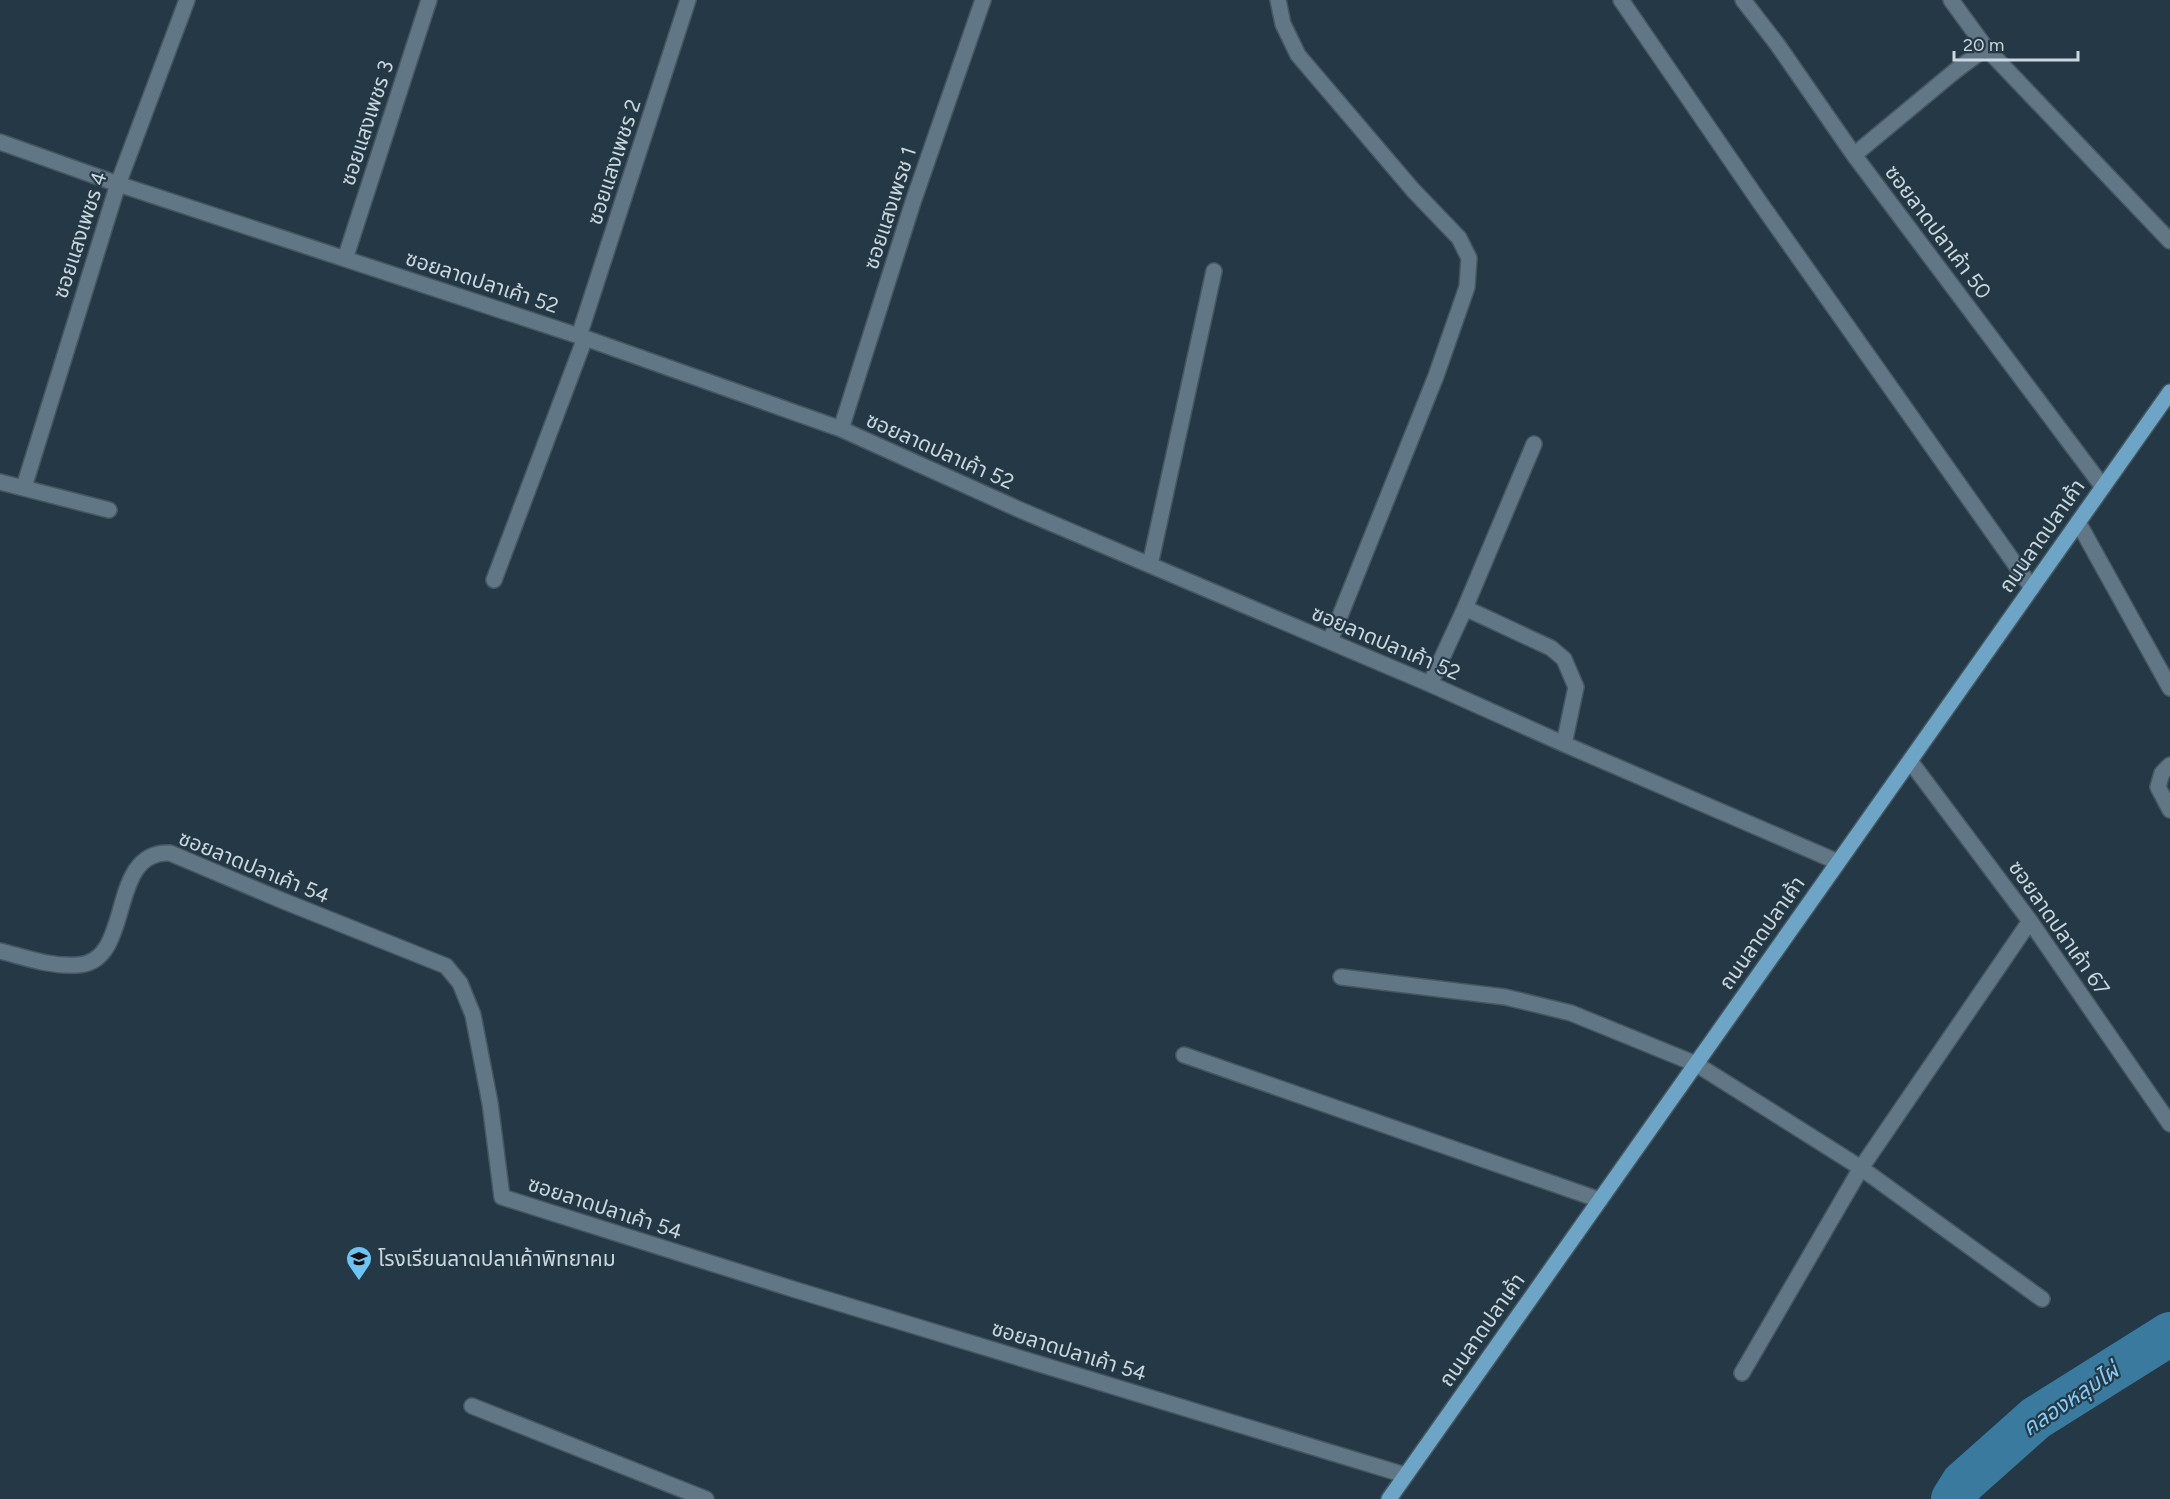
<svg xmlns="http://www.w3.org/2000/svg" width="2170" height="1499" font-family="Figtree,'Noto Sans Thai',sans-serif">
<rect width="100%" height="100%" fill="#243945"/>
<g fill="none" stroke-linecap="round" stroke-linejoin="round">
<path stroke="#397a9e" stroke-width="44" d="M1953,1499L1963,1483L2036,1418L2170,1334"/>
<defs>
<path id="minor" d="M1278,0L1283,24L1298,55L1413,190L1459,238L1469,258L1467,287L1436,376L1330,641
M1621,0L1761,204L2032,588
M1743,0L1777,44L1854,155L2103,487
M1986,48L2170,241
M0,142L118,184L585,338L841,429L1018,509L1430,684L1564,744L1838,862
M1854,155L1955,71L1986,48L1951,0
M345,259L429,0
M579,336L688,0
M841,429L913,202L983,0
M0,482L109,510
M24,487L118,184L187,0
M2078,522L2170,688
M1150,565L1214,271
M494,580L585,338
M1465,608L1551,648L1564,659L1576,687L1564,744
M1430,684L1465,608L1534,444
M1910,761L2030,921L2170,1124
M2170,765L2162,773L2158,787L2170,810
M0,951C24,957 51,967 77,965C135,963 106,850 170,853L281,900L446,966L460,983L473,1015L490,1103L502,1197L796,1290L1405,1475
M1341,977L1505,997L1571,1013L1696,1064L1861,1168L2042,1299
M1184,1055L1600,1200
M1742,1373L1861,1168L2030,921
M472,1406L706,1499"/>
<path id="major" d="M1389,1499L2170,392"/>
</defs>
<use href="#minor" stroke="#455761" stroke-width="18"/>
<use href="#major" stroke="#455761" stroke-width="18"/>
<use href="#minor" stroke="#617786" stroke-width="15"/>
<use href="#major" stroke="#6ea5c6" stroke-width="15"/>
</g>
<defs>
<symbol id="school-pin" viewBox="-11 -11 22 30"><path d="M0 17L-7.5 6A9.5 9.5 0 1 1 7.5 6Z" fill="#6fc2f4" stroke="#243945"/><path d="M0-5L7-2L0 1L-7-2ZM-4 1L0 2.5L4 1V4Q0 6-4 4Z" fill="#111"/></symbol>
</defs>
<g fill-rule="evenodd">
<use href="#school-pin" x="344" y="1244" width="30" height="40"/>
</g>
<g text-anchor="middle" stroke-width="4.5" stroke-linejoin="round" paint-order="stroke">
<g font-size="21" fill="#cbd7df" stroke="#243945">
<text transform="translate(367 123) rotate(-72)" y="7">ซอยแสงเพชร 3</text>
<text transform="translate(614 162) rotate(-72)" y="7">ซอยแสงเพชร 2</text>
<text transform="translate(890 208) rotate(-72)" y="7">ซอยแสงเพรช 1</text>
<text transform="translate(1938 232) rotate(53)" y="7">ซอยลาดปลาเค้า 50</text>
<text transform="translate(80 235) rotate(-72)" y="7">ซอยแสงเพชร 4</text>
<text transform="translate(482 282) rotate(18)" y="7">ซอยลาดปลาเค้า 52</text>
<text transform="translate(940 451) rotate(24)" y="7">ซอยลาดปลาเค้า 52</text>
<text transform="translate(2042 536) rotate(-55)" y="7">ถนนลาดปลาเค้า</text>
<text transform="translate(1386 643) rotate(23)" y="7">ซอยลาดปลาเค้า 52</text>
<text transform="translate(254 867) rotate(22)" y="7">ซอยลาดปลาเค้า 54</text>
<text transform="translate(2059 928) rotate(55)" y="7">ซอยลาดปลาเค้า 67</text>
<text transform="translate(1762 933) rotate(-55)" y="7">ถนนลาดปลาเค้า</text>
<text transform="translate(605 1208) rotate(18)" y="7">ซอยลาดปลาเค้า 54</text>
<text transform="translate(1482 1330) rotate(-55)" y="7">ถนนลาดปลาเค้า</text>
<text transform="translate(1069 1351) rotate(17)" y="7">ซอยลาดปลาเค้า 54</text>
</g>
<g font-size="21" fill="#cbd7df" stroke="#243945" text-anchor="start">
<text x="378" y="1266">โรงเรียนลาดปลาเค้าพิทยาคม</text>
</g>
<g font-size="22" font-style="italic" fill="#85cbf6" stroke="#243945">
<text transform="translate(2070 1399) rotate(-34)" y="8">คลองหลุมไผ่</text>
</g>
</g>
<path d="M1954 51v9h124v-9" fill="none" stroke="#cbd7df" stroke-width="3"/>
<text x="1963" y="51" font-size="18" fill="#cbd7df" stroke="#243945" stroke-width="4.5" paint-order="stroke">20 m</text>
</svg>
